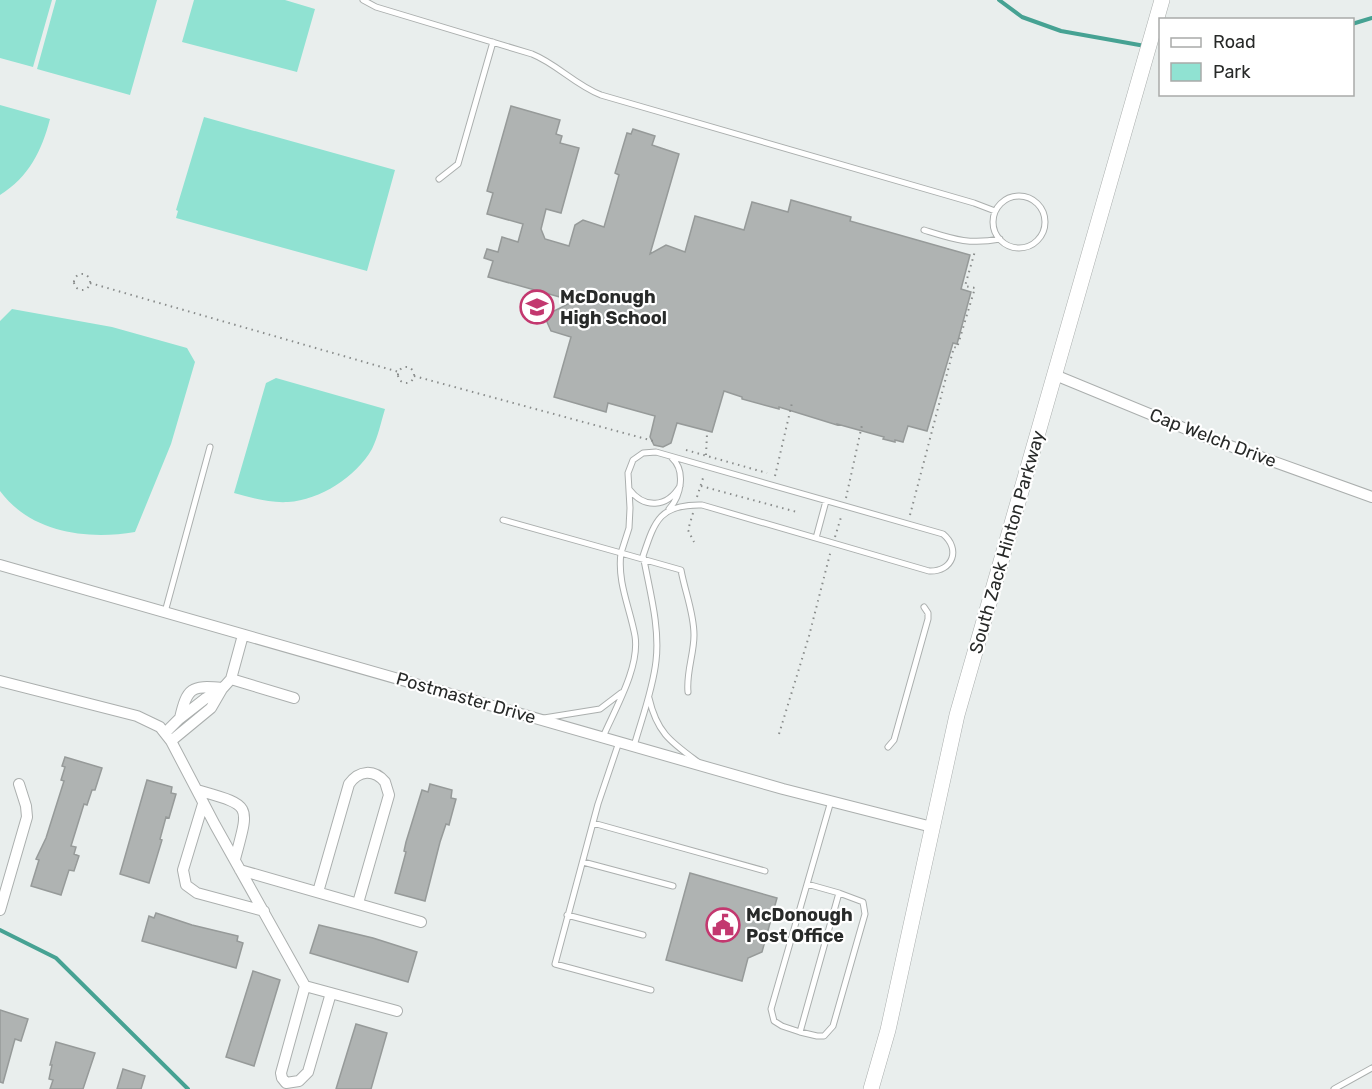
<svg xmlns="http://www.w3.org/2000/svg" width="1372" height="1089" font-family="Rubik,sans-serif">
<rect width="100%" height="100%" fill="#e9eeed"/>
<path fill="#90e2d2" d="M0,0H52L33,67L0,58Z
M56,0H157L130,95L37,69Z
M194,0H285L315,9L297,72L182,42Z
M0,105L50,119C42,150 29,177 0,195Z
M204,117L395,170L367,271L176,218L178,211L176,210Z
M12,309L112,327L187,348L195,362L171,444L135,532C87,540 31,533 0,491V321Z
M276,378L385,409C381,422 378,437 372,449C356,477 320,500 288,502C269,503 252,498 234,493L266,383Z"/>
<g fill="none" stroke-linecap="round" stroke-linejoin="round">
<path stroke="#46a293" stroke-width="4" d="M999,0L1022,17L1061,31L1145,46
M1352,24L1372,18
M0,930L56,958L188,1089"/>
</g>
<path fill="#afb3b2" stroke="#969a99" stroke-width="1.5" d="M511,106L560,120L556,134L562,136L560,143L579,148L561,213L546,209L541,229L545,239L569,246L575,225L583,220L604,227L619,175L615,173L627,133L631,134L633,129L655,136L652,145L679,154L650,254L666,245L685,252L695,216L744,230L752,202L788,212L791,200L851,217L850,221L970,255L961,289L971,292L957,344L953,343L927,431L908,426L903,442L895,440V442L883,439L884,437L837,424V425L779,407V409L742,399V397L724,391L712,432L677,423L671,443L663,447L654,445L650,437L655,416L608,403L606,412L554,397L571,337L551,331L547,322L550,313L574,301L488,277L493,261L484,258L487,249L498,252L502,237L518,242L523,224L487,214L493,193L487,191Z
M65,757L102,768L95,790H92L87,805L84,804L71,846L76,847L74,854L79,856L74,871L69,870L61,895L31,886L39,860L36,859L46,838L64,781L61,780L65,767L62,766Z
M147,780L172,787L171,793L176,794L169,818L166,817L160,839L162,840L149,883L120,874Z
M430,784L452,790L451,798L456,799L449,825L446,824L440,842L425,901L395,893L406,852L404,851L406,842L422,790L428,792Z
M690,873L777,898L762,952L748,958L742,981L666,960Z
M156,913L192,925L238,936L237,941L243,943L236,968L142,941L149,916L154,918Z
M319,925L373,938L417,952L408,982L310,953Z
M253,971L280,980L254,1066L226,1057Z
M0,1010L28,1019L21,1041L15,1039L3,1083L0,1082Z
M356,1024L387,1033L371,1089H336Z
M56,1042L95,1053L83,1089H50L53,1080L49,1079L52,1065H50Z
M123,1069L145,1076L141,1089H117Z"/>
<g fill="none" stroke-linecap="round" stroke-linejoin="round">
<defs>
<path id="lane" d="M363,0L376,7L532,54C557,64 575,85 601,95L974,203L995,211
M439,179L458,164L493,42
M993 222a26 26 0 1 1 52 0a26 26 0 1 1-52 0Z
M924,230C953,239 969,245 1000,239
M629,489C644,509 667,508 680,486
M669,509C681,496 686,471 672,458
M503,520L621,553C617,582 630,608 635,636C640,667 615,709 603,737
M816,538L826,501
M165,612L210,447
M649,698C657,733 671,742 698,762
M544,718L600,709L621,693
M619,742L598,804L555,964L651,990
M634,746C642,718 653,689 656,661C660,628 650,592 644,560L643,556C655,520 660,504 702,505L929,571C953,572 961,549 943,534L656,452L643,453L633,460L628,473L630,508L629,528L621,553L681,570C685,592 694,613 694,635C694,654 686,673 688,692
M888,747L894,740L928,619V613L924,607
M593,823L765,871
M583,862L673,886
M807,884L839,893L800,1032L782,1026L774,1021L771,1009L831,801
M567,915L643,935
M800,1032L817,1036H824L833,1026L865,914L863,902L839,893
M1334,1089L1372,1068"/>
<path id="street" d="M1055,375L1208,438L1372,497
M0,565L783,789L932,827
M231,679L294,698
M0,681L137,716L160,727L171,741L215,825L305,986L397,1011
M180,718C187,688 191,685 222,688
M165,733L179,719L206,698L222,689L231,679L243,635
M171,741L211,708L222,689
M197,790C252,806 250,803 235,859
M203,804L183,870L186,885L197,893L264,911
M240,870L421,922
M318,892L349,784C359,770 374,769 385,782L389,795L358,903
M0,910L27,817L26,806L19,784
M305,986L281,1073L282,1078L286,1083L299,1081L308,1072L331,993"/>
<path id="secondary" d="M871,1089L888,1030L957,715L1162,0"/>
</defs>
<use href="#lane" stroke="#abafae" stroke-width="7"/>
<use href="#street" stroke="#abafae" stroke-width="12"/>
<use href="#secondary" stroke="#abafae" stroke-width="16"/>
<path stroke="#898c8b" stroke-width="2" stroke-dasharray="1.5 4.5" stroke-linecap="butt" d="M74 282a8 8 0 1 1 16 0a8 8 0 1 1-16 0Z
M90,283L399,372
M398 375a8 8 0 1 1 16 0a8 8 0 1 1-16 0Z
M414,376L657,442
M686,450L767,473
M706,455L707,434
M775,476L792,403
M701,486L797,512
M697,497L704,475
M846,498L862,425
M693,513L688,530L694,542
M910,515L954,347L957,348L975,288L965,286L975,251
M835,537L842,514
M779,734L809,636L831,550"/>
<use href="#lane" stroke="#fff" stroke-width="5"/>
<use href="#street" stroke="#fff" stroke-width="10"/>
<use href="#secondary" stroke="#fff" stroke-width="15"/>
</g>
<defs>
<symbol id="school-ring" viewBox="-11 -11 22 22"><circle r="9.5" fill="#fff" stroke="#c3386f" stroke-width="1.5"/><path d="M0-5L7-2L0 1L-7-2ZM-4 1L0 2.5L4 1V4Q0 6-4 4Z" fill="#c3386f"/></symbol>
<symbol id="civic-ring" viewBox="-11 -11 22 22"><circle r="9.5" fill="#fff" stroke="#c3386f" stroke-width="1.5"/><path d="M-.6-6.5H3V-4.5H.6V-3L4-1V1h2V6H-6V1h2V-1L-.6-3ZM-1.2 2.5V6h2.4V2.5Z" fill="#c3386f"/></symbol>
</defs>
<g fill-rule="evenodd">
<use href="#school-ring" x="518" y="288" width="38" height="38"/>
<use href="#civic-ring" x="704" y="906" width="38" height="38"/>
</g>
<g text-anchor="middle" stroke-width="4.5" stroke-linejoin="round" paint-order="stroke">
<g font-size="18" font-weight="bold" fill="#282a29" stroke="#fff" text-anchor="start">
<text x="560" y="303">McDonugh<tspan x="560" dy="21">High School</tspan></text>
<text x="746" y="921">McDonough<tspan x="746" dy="21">Post Office</tspan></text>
</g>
<g font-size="18" fill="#282a29" stroke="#fff">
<text transform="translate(1213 438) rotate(21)" y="6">Cap Welch Drive</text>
<text transform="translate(1007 542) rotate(-74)" y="6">South Zack Hinton Parkway</text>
<text transform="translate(466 698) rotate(16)" y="6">Postmaster Drive</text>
</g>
</g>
<rect x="1159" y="18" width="195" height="78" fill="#ffffff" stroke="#a9aaa9" stroke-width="1.5"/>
<rect x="1171" y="38" width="30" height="9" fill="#ffffff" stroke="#a9aaa9" stroke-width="1.5"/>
<text x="1213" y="48" font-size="18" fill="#282a29">Road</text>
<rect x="1171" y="63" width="30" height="18" fill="#90e2d2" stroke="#a9aaa9" stroke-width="1.5"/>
<text x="1213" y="78" font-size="18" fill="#282a29">Park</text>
</svg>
